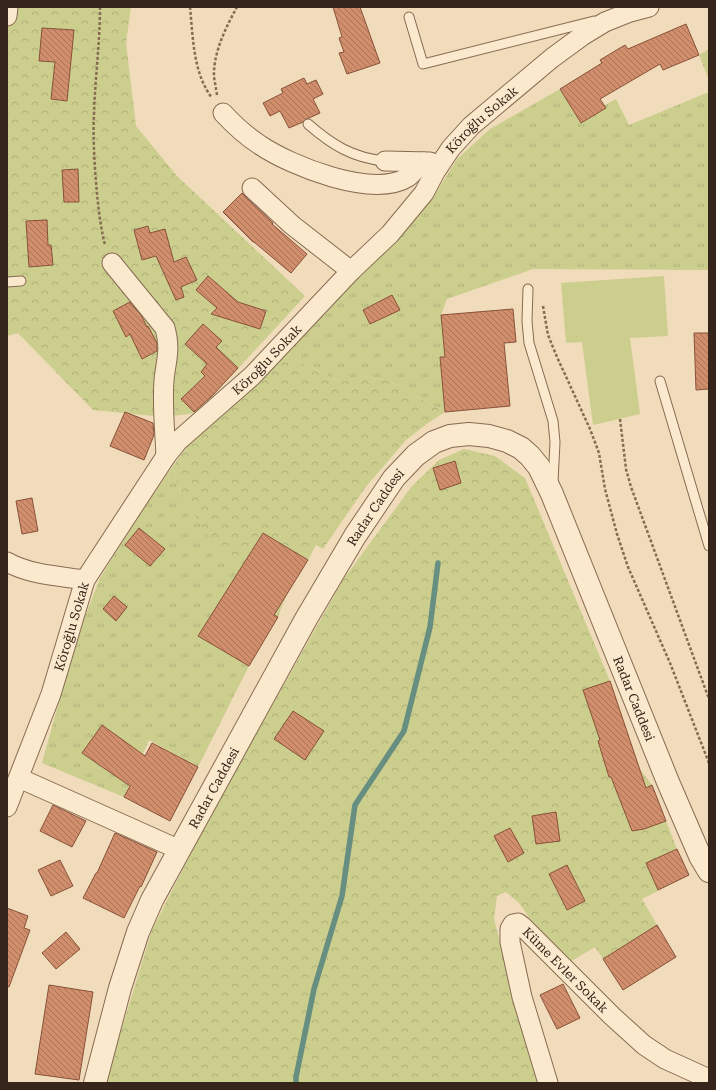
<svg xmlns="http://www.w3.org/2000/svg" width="716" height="1090" font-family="'Roboto Serif',serif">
<defs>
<pattern id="grass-tufts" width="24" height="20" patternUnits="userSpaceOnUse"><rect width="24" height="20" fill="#ccce8e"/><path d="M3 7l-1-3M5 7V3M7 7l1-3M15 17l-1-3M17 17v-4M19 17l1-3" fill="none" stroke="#b0b17a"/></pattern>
<pattern id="forest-crowns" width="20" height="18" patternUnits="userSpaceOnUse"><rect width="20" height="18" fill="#ccce8e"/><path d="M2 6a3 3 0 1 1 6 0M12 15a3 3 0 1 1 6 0" fill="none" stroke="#b0b17a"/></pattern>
<pattern id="building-back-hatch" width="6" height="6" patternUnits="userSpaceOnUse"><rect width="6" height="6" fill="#d18e6d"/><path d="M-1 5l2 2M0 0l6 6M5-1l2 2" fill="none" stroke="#aa7459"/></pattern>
</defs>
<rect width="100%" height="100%" fill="#f0dbba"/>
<path fill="url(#grass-tufts)" d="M709,49V80L699,55Z
M560,89L578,119L616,99L629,125L709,92V270L533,269L447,299L441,315L444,347L447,356L440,357L445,412L389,381L364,376L340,382L283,353L326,308L398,238L432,199L457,159L490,129Z
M172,467L181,493L286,596L278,617L249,666L198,767L149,740L124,797L42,763L77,637L100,578L136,520Z"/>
<path fill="url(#forest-crowns)" d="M7,7H131L126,43L136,126L177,176L305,296L219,389L195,413L164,417L93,410L18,333L7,336Z
M283,353L340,382L364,376L389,381L445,412L428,423L406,440L365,488L323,549L316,545L308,560L263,533L241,568L214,545L181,493L172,467L187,447L232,406Z
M464,449L495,456L525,478L610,681L639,768L652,785L677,849L689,875L642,899L657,925L603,959L595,947L570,962L544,939L519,903L506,892L497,896L494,919L510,981L539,1083H105L152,930L213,810L343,580L412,486L439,460Z"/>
<path fill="#ccce8e" d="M664,276L668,336L630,338L640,414L593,425L582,342L566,343L561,283Z"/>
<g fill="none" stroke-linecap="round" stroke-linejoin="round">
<path stroke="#668e81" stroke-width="5.5" d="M296,1083V1077L314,989L342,896L355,805L404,731L430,627L438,563"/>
</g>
<path fill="url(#building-back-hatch)" stroke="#885138" d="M333,7H360L380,63L347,74L339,53L344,52L339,38L342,37Z
M686,24L699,55L663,70L660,64L600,99L606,108L581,123L560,89L602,63L600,60L625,45L628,49Z
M42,28L74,30L67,101L51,99L55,62L39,61Z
M304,78L307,84L316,80L323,94L313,99L320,113L309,118L306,119L303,122L289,128L280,111L270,116L263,103L283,93L281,89Z
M78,169L79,202H64L62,170Z
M242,193L273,223L272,224L307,254L291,273L254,242H253L223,212Z
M47,220L48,245H51L53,265L29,267L26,221Z
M148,226L150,233L165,229L174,262L186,257L197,280L181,287L184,297L176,300L156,256L142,260L134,230Z
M208,276L238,302L266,311L260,329L211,314L217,308L196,290Z
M392,295L400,310L370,324L363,310Z
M130,302L141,315L147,327L148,326L157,343V351L142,359L130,334L126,337L113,311Z
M513,309L516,342L504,343L510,406L445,412L440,357H445L441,315Z
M203,324L222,341L216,347L238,368L212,396L194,412L181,399L205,376L201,372L207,364L185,344Z
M694,333H709V389L696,390Z
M125,412L153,423L154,435L144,460L110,446Z
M455,461L461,483L440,490L433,468Z
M32,498L38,531L22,534L16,501Z
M139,528L165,549L150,566L125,545Z
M263,533L308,560L274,615L278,617L249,666L198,636Z
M114,596L127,607L116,621L103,609Z
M610,681L646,788L652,785L666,821L644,829L632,831L611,777H609L598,741L600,740L583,690Z
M293,711L324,731L305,760L274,739Z
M102,725L145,756L152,743L198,767L170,821L124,797L130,786L82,753Z
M53,805L86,821L72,847L40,831Z
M556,812L560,841L536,844L532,816Z
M510,828L524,853L508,862L494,836Z
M115,833L157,852L141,887L140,886L124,918L83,898L96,873H97Z
M677,849L689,875L658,890L646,863Z
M60,860L73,886L51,896L38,870Z
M567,865L585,901L567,910L549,874Z
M7,908L28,916L24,928L30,930L9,987L7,986Z
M657,925L676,957L623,990L603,959Z
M66,932L80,949L56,969L42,953Z
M563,984L580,1018L557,1029L540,995Z
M49,985L93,992L79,1080L35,1074Z"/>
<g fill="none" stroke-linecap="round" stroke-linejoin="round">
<defs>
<path id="service" d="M409,17L423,64L594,21
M308,124C332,145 353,158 385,161
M7,282L21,281
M528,289L527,321L529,343L553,421L555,442L553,482
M660,381L709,546"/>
<g id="minor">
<path d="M7,16L8,7"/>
<path d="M223,113C234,125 246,136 260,145C291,166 373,199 408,177C413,173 418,166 423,162"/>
<path d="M385,161L430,162"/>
<path d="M252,188L292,225L351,271"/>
<path d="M112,263L165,328C171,350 166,360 164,380C162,405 165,431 166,456"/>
<path d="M7,562C31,575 58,576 85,580"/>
<path d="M19,778L180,850"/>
<path id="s1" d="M7,807L51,694L85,580L166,456L178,441L252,376L351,271L390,234L424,193L435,172L451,148L471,126L552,58L582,36L605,22L630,12L649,7"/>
<path id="s2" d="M548,1083L522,997L510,942V929L513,924L518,923L522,926L612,1016L644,1045L665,1059L709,1079"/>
</g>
<g id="tertiary">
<path id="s3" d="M95,1083L120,988L138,932L152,900L306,619L355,536L394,478L416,455L434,442L450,436L469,434L489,436L507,441L521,448L530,456L539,467L552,494L668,782L700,856L709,871"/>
</g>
</defs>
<use href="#service" stroke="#876b53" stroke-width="11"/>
<use href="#minor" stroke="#876b53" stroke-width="21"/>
<use href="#tertiary" stroke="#876b53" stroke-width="24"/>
<path stroke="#876b53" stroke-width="2.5" stroke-dasharray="3 2" stroke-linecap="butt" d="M100,7C100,43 95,78 94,114C93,133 94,151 95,169C97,195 99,221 105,245
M190,7C193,37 193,73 212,98
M217,95C216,89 215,83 214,77C213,53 226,27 237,7
M543,306L548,335L557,357L590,429L599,453L605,489L617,534L628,567L670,663L709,763
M620,419L626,469L631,487L709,699"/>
<use href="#service" stroke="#fbe9cd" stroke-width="9"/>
<use href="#minor" stroke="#fbe9cd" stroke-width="19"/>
<use href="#tertiary" stroke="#fbe9cd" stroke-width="22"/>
</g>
<g text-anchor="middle" stroke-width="3.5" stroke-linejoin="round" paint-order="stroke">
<g font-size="13" fill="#35251a" stroke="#f7e6ca">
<text dy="5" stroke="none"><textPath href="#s1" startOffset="852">Köroğlu Sokak</textPath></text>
<text dy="5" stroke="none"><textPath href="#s1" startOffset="528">Köroğlu Sokak</textPath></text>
<text dy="5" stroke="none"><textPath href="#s3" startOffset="644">Radar Caddesi</textPath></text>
<text dy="5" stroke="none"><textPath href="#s1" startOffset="192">Köroğlu Sokak</textPath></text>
<text dy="5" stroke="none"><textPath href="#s3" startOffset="1100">Radar Caddesi</textPath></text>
<text dy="5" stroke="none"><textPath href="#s3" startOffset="320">Radar Caddesi</textPath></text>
<text dy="5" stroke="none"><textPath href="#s2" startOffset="237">Küme Evler Sokak</textPath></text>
</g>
</g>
<rect width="716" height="1090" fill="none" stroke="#35251a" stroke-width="16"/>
</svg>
